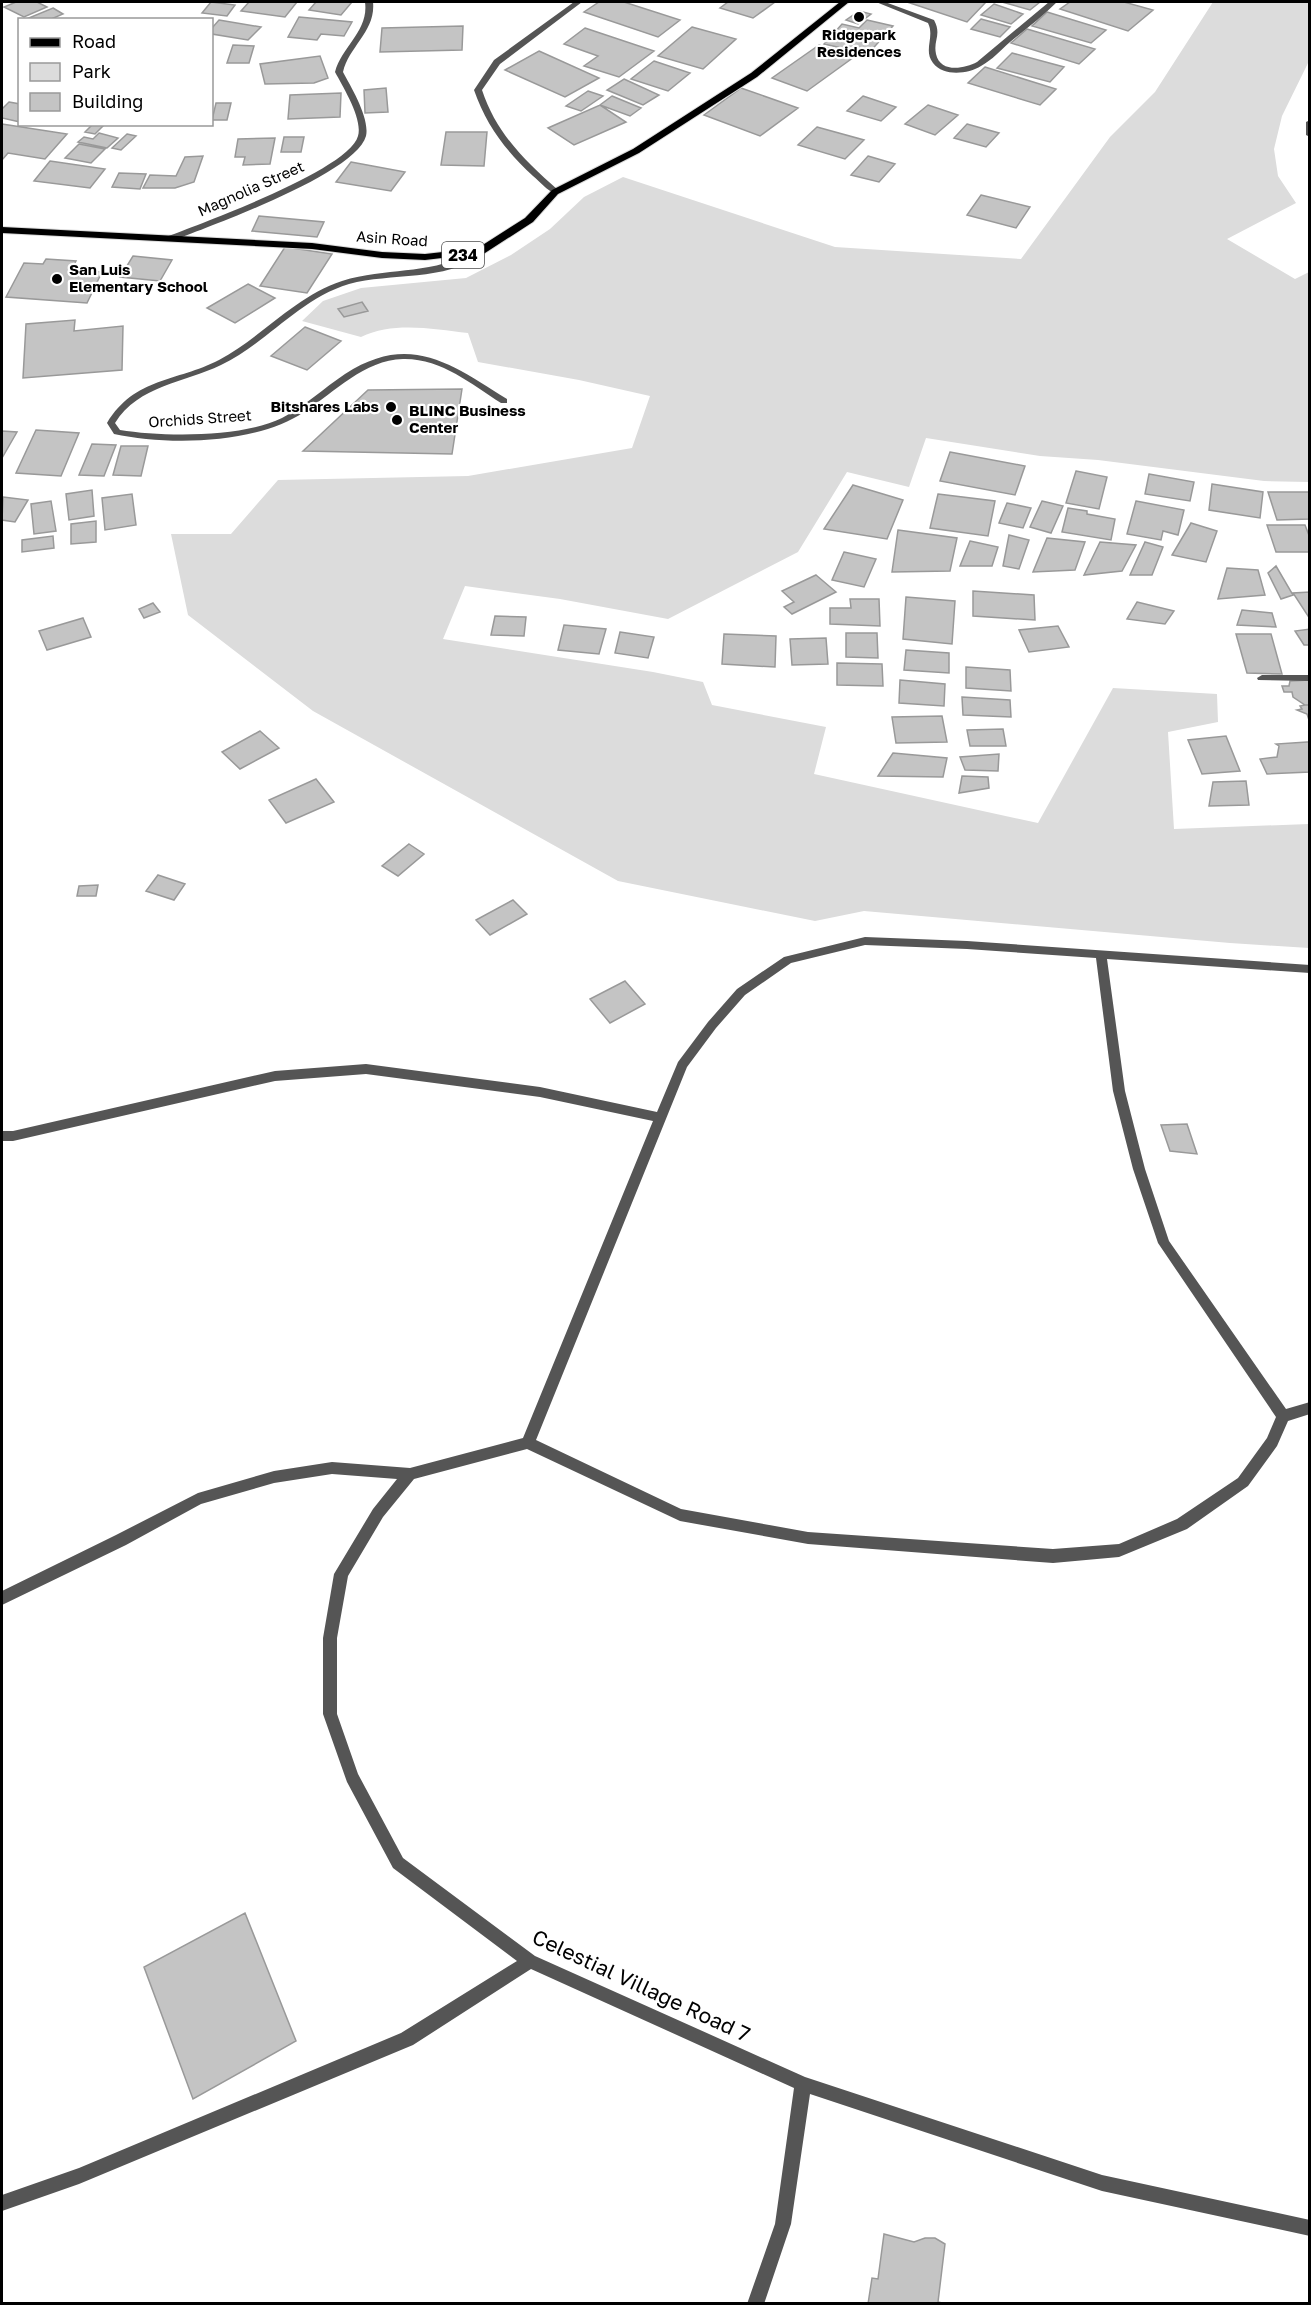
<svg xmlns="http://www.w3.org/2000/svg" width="1311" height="2305" font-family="'Golos Text',sans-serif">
<rect width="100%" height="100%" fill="#fff"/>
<path fill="#dcdcdc" d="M1213,2H1309V61L1282,116L1274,149L1278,176L1296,203L1227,239L1295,279L1309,272V482L1264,481L1098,460L1040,456L926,438L909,487L847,472L798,552L668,619L560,599L465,586L443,639L653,672L703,682L712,705L826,727L814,774L1038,823L1113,688L1217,694L1218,722L1168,732L1174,829L1309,824V948L1230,943L864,911L815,921L618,881L313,711L188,615L171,534H231L278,480L468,476L632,448L650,396L579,380L478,362L468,333C433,329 394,321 361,337L302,321L323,301L361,288L466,278L511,255L550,229L584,197L623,177L835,247L1021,259L1110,137L1155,92Z"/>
<path fill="#c4c4c4" stroke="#999" stroke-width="1.5" d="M16,2H37L47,7L24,17L4,7Z
M211,2L235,5L227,16L202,13Z
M249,2H297L285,17L241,11Z
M316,2H352L341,15L309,10Z
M599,2H624L680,20L658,37L584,12Z
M728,2H775L753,18L720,8Z
M907,2H986L967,22Z
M1002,2H1040L1030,10Z
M1070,2H1124L1153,10L1128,31L1060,9Z
M994,4L1023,14L1011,24L981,15Z
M53,8L63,14L49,20H24Z
M859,11L871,14L858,24L846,20Z
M1047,12L1106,30L1091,43L1032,26Z
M299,17L352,22L344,36L321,34L317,40L288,37Z
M981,19L1010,27L1000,37L971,29Z
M219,20L261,27L248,40L212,34V28Z
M867,20L893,26L868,54L824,44L842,24L859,28Z
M463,26L462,50L380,52L382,28Z
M692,27L736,39L703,69L658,56Z
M585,28L654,51L619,77L584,66L598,56L564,44Z
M1027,29L1095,49L1079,64L1011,43Z
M233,45L254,46L249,63H227Z
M819,45L854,57L807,91L772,78Z
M539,51L599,78L565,97L505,70Z
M1012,53L1064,67L1050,82L997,68Z
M320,56L328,78L314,83L265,84L260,64Z
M654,61L690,73L668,91L631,79Z
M985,67L1056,89L1040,105L968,83Z
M624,79L659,95L643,105L607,90Z
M386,88L388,112L365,113L364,90Z
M741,88L798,108L760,136L704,115Z
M588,91L603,96L581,111L566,106Z
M341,93L340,117L288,119L290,95Z
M612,96L641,108L630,116L600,105Z
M863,96L896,107L881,121L847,111Z
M9,102L20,104V122L2,118V109Z
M216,103H231L227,120H212Z
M600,105L626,122L574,145L548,128Z
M928,105L958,115L935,135L905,124Z
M2,124L67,134L45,159L8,153L2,160Z
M93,124H105L95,134L85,132Z
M967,124L999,133L986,147L954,138Z
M817,127L864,140L845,159L798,145Z
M446,132H487L484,166L441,165Z
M99,133L118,138L107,148L78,142L84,137L93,139Z
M127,134L136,136L121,150L112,148Z
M284,137H304L301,152H281Z
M275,138L270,164L243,165L245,157H235L238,139Z
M79,144L105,149L91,163L65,158Z
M203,156L194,182L175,188H143L150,175L176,176L185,157Z
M868,156L895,164L879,182L851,175Z
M50,161L105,169L90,188L34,181Z
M351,162L405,172L391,191L336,182Z
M119,173L146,174L140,189L112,187Z
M981,195L1030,207L1016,228L967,215Z
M259,216L324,222L317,237L252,231Z
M285,247L332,254L307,293L260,286Z
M133,256L172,260L160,281L120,277Z
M46,259L76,261L71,270L102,272L87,303L6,297L24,263L43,264Z
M248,284L275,298L235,323L207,308Z
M362,302L368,311L344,317L338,309Z
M75,320L74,331L123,326L122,370L23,378L26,324Z
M305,327L341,341L307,370L271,356Z
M462,389L452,454L303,451L368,390Z
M36,430L79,433L61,476L16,473Z
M2,431L17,432L2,458Z
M92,444L116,445L104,476L79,475Z
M121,446H148L141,476L113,475Z
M950,452L1025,466L1015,495L940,481Z
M1076,471L1107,477L1099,509L1066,503Z
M1149,474L1194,482L1190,501L1145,494Z
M1212,484L1263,492L1260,518L1209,510Z
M853,485L903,500L887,539L824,529Z
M92,490L94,516L69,520L66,494Z
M1268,492H1310V519L1277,520Z
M132,494L136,525L105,530L102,498Z
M938,494L995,501L988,536L930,528Z
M3,497L28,500L15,522L2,520Z
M51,501L56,531L34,534L31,504Z
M1042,501L1063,506L1051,533L1030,527Z
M1136,501L1184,510L1178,535L1163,531L1161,540L1127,534Z
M1007,503L1031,508L1023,528L999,523Z
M1068,508L1087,511V514L1115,519L1111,540L1062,532Z
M96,521V542L71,544V524Z
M1191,523L1217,531L1206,562L1172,555Z
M1267,525H1305L1310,538V552H1276Z
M898,530L957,538L950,571L892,572Z
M1009,535L1029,540L1019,569L1003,566Z
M53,536L54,548L22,552V540Z
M1047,538L1085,542L1075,570L1033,572Z
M970,541L998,547L992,566H960Z
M1100,542L1136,545L1122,571L1084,575Z
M1145,542L1163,547L1152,575H1130Z
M844,552L876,559L864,587L832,580Z
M1276,566L1293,595L1281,599L1268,573Z
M1227,568L1258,570L1265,595L1218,599Z
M816,575L836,592L792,614L784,607L794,602L782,591Z
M973,591L1034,595L1035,620L973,616Z
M1310,592V619L1293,593Z
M906,597L955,601L952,644L903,639Z
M850,599H879L880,626L830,624V608H851Z
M1137,602L1174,611L1165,624L1127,619Z
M153,603L160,612L144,618L139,609Z
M1242,610L1272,613L1276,627L1237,625Z
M495,616L526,617L524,636L491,635Z
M83,618L91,637L47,650L39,631Z
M564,625L606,629L599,654L558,650Z
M1058,626L1069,647L1029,652L1019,630Z
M1310,629V645H1304L1295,631Z
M620,632L654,637L648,658L615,653Z
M846,633H877L878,658L846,657Z
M724,634L776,636L775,667L722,664Z
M1236,634H1271L1282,674L1247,673Z
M826,638L828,664L792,665L790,639Z
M906,650L949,653V673L904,670Z
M837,663L882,664L883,686L837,685Z
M966,667L1010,670L1011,691L966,688Z
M900,680L945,684L944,706L899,703Z
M1310,680V705H1305L1293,697L1292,692H1284L1282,686H1289L1290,681Z
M962,697L1010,700L1011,717L963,715Z
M1305,705H1310V723L1307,714L1297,710L1302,709L1300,706Z
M942,716L947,742L896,743L892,717Z
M1003,729L1006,746H970L967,730Z
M260,731L279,748L240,769L222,752Z
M1226,736L1240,771L1202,774L1188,740Z
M1307,742H1310V772L1267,774L1260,759L1277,757L1279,746L1276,744Z
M893,753L947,758L943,777L878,776Z
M999,754L998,771L965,770L960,757Z
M962,776L988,777L989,788L959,793Z
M316,779L334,802L286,823L269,800Z
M1246,781L1249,805L1209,806L1213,782Z
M409,844L424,854L398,876L382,866Z
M158,875L185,884L174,900L146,891Z
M98,885L96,896H77L79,886Z
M513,900L527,914L490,935L476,920Z
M625,981L645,1004L610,1023L590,999Z
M1187,1124L1197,1154L1170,1151L1161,1125Z
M245,1913L296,2041L193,2099L144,1967Z
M884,2234L914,2242L925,2238H935L945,2244L938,2302L946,2304H868L872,2278L878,2279Z"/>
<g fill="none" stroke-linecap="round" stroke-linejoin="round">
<defs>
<path id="primary" d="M840,2H849L757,77L639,153L558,194L533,222L485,253L425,260L382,258L312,249L2,233V227L312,243L382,252L425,254L478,248L525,218L552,190L633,149L751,73Z"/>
</defs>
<use href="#primary" stroke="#dbdbdb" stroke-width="2"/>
<path fill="#555" fill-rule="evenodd" d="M365,2H373C376,31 349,46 343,72C351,87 370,118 366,136C356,174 210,226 172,241H166V237C202,223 349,170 358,136C363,119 343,87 335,72C342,46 369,31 365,2Z
M574,2H582L500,64L482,90C496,133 525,161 558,190L559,192L555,194C547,190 540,182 533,176C506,151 486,125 474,90L494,60Z
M876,2H885L934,20C942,35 933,40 936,54C940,73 964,69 977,62L1049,2H1057C1043,16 1026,29 1010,42C1001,50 992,60 981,66C968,74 944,77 933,63C923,50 935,37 928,23Z
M1310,120V137L1306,135V122Z
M478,249L485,251C449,283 392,272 349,284C299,299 267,343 221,365C184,383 139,385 115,423L120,430C163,437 242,438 282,418C305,406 324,388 345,374C410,332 451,364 507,399V403H501C471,384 441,358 403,359C364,360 335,392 304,412C257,444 169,446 114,434L107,423C135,377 176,382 219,360C262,337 294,297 342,281C390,266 430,277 478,249Z
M1262,675H1310V681L1258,680L1257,678Z
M865,937L967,941L1310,965V973L1107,959L1125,1091L1145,1169L1169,1241L1286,1409L1310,1402V1414L1288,1421L1277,1446L1248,1486L1187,1529L1119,1557L1053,1563L808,1544L680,1521L527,1449L414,1479L383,1517L348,1576L337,1638V1714L358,1774L403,1858L535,1956L805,2077L1102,2175L1310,2220V2236L1102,2191L810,2094L791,2224L764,2304H747L775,2224L794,2088L531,1969L413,2045L79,2184L2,2211V2195L79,2168L401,2033L517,1961L393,1868L347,1782L323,1714V1638L334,1574L373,1509L397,1479L332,1474L274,1483L201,1504L126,1545L2,1605V1591L116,1535L198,1493L274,1471L332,1462L410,1468L523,1438L653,1121L540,1097L366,1074L275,1081L13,1141H2V1131H13L275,1071L366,1064L540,1087L657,1112L678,1062L708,1022L737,989L784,957ZM865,945L967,949L1096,958L1113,1091L1133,1169L1158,1243L1276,1417L1267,1438L1238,1478L1177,1519L1119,1544L1053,1549L808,1532L681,1509L536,1440L687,1067L716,1028L745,995L791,963Z"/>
<use href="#primary" fill="#000" fill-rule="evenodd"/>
</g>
<g fill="#000" stroke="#fff" stroke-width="2">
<circle cx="859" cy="17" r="6"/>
<circle cx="57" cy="279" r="6"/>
<circle cx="391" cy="407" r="6"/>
<circle cx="397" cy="420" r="6"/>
</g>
<g text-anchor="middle" stroke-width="4.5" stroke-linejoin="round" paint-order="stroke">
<g font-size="15" font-weight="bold" fill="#000" stroke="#fff" text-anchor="start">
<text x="859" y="40" text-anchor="middle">Ridgepark<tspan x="859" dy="17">Residences</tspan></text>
<text x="69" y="275">San Luis<tspan x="69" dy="17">Elementary School</tspan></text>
<text x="379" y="412" text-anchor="end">Bitshares Labs</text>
<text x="409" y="416">BLINC Business<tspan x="409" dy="17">Center</tspan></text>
</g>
<g font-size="15" fill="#000" stroke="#fff">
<text transform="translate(251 189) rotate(-24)" y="5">Magnolia Street</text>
<text transform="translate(392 239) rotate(4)" y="5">Asin Road</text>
<text transform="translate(200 419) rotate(-4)" y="5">Orchids Street</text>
</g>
<rect fill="#fff" stroke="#4c4c4c" stroke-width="1.5" x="442" y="242" width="42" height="26" rx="4.5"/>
<g font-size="16" font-weight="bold" fill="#000">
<text x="463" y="261">234</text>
</g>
<g font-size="21" fill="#000" stroke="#fff">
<text transform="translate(641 1986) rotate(25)" y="7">Celestial Village Road 7</text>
</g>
</g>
<rect width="1311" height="2305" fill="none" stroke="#000000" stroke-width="6"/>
<rect x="18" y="18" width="195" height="108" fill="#ffffff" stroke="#999999" stroke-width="1.5"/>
<rect x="30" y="38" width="30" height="9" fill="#000000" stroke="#999999" stroke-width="1.5"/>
<text x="72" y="48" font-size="18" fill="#000000">Road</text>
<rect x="30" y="63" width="30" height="18" fill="#dcdcdc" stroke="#999999" stroke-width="1.5"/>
<text x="72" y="78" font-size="18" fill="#000000">Park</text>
<rect x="30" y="93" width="30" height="18" fill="#c4c4c4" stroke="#999999" stroke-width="1.5"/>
<text x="72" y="108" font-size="18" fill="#000000">Building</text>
</svg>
